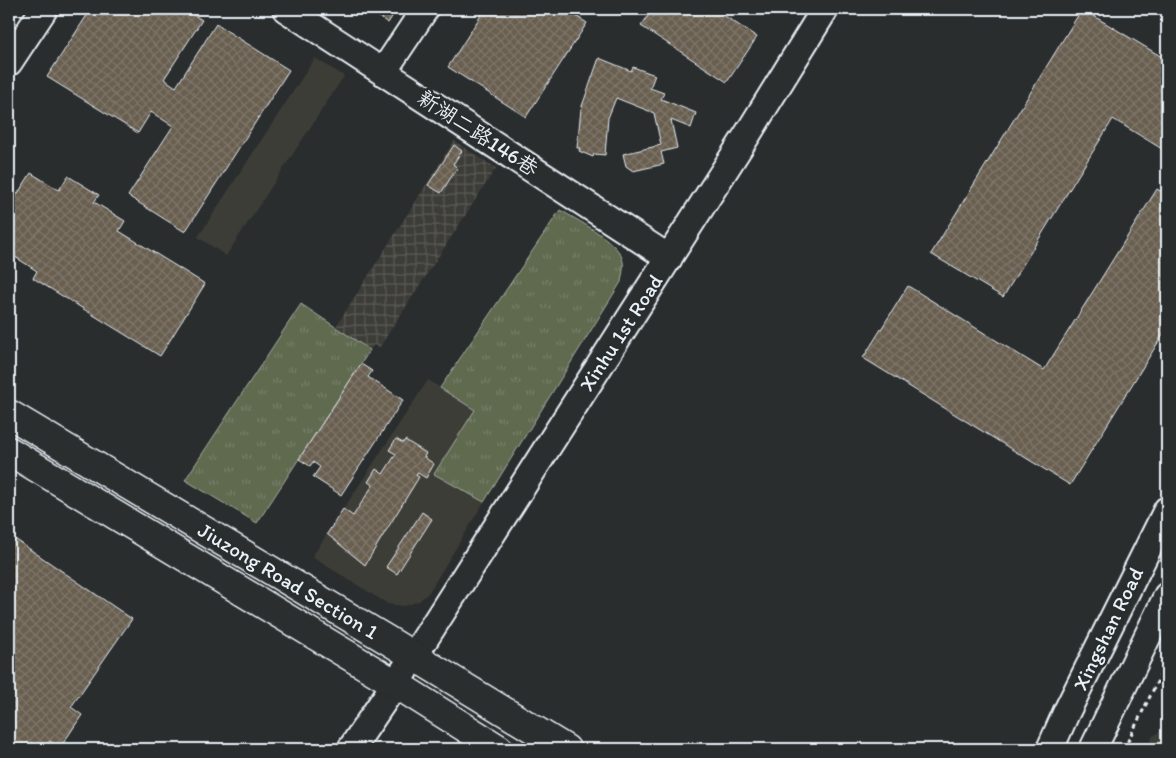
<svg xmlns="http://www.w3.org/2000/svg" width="1176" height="758" font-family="Itim,'LXGW WenKai TC',sans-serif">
<defs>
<pattern id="industrial-grid" width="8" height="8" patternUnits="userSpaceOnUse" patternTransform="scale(1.25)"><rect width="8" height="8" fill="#3d3c38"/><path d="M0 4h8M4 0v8" fill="none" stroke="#595956"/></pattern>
<pattern id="grass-tufts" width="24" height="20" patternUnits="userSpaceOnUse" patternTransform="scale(1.25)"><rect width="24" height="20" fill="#606a50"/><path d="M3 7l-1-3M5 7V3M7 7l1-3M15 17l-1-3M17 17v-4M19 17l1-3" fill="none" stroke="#77806a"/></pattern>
<pattern id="building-cross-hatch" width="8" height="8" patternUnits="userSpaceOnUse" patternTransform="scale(1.25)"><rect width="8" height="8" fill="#695e50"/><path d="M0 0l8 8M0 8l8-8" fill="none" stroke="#7e766a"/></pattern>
</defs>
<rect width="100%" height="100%" fill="#2a2d2e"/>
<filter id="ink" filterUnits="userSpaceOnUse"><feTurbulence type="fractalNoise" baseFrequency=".02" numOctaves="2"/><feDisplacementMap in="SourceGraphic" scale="10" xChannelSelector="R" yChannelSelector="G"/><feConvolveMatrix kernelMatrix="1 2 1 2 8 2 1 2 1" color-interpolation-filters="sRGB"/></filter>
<g filter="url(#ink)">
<path fill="#3d3c38" d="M315,58L344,76L226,256L198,237Z
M428,380L476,410L435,474L484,502L429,592L419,601L404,606L388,604L312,557Z
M1167,727V749H1146L1153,736Z"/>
<path fill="url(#industrial-grid)" d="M454,141L496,168L379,348L374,345L370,350L335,328Z"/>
<path fill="url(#grass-tufts)" stroke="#a4aea4" d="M560,210C577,220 616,240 622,258C625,266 622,274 621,282L484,502L434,474L475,410L440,388Z
M301,304L370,350L257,523L185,480Z"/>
<path fill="url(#building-cross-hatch)" stroke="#e8f1f8" d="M91,9H184L202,20L164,79L176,87L216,24L289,70L185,232L128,196L173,126L151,112L138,133L47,77Z
M367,9H397L388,23Z
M485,9H565L587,23L526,117L448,67Z
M653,9H714L757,37L727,82L641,26Z
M1082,9L1167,60V152L1113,119L1003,297L931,254Z
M599,58L631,71L633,67L655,75L650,88L664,93L661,99L696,113L691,128L671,120L677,148L661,152L664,164L633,171L626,166L623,154L661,145L654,113L616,98L608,118L605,155L594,154L593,157L579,151L580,148H577L581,109Z
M454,145L462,151L453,164L457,168L441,193L428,185Z
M31,173L59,190L68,176L99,195L94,202L125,221L119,231L205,284L160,356L33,278L37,271L9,253V207Z
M1157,189L1167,195V328L1070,485L863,358L908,286L1044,370Z
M361,364L372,371L368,377L403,400L341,495L313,477L320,467L313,462L310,466L299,459Z
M396,439L403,443L405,440L426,453L424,457L434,464L426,478L418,473L416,475L419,477L365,565L327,534L343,509L353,516L373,485L368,482L376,469L383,474L396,454L389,450Z
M422,512L432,519L397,574L386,567Z
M9,535L132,619L71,707L82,715L60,748L50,741L44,749H9Z"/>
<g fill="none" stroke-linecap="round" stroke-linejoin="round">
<defs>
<path id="minor" d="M286,9L669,258
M9,62L44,9
M383,72L425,9
M351,749L414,656L749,132L825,9
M1050,749L1066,713L1167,510
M1093,749L1167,596"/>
<path id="major" d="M9,414L389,641L566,749
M9,451L396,684L499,749"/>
</defs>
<use href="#minor" stroke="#e8f1f8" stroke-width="30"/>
<use href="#major" stroke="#e8f1f8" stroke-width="31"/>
<path stroke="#e8f1f8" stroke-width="3" stroke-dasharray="4 4" stroke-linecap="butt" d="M1124,749L1167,662"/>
<use href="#minor" stroke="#2a2d2e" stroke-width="26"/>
<use href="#major" stroke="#2a2d2e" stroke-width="28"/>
</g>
</g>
<g text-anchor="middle" stroke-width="5" stroke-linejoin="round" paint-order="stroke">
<g font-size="21" fill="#e8f1f8" stroke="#2a2d2e">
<text transform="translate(478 133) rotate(33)" y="7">新湖二路146巷</text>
<text transform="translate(621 333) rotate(-57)" y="7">Xinhu 1st Road</text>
<text transform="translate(288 581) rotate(31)" y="7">Jiuzong Road Section 1</text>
<text transform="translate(1108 629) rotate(-64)" y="7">Xingshan Road</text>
</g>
</g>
<rect width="1176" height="758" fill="none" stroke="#2a2d2e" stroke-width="30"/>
<rect x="15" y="15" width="1146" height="728" fill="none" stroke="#e8f1f8" stroke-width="2" filter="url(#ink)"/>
</svg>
